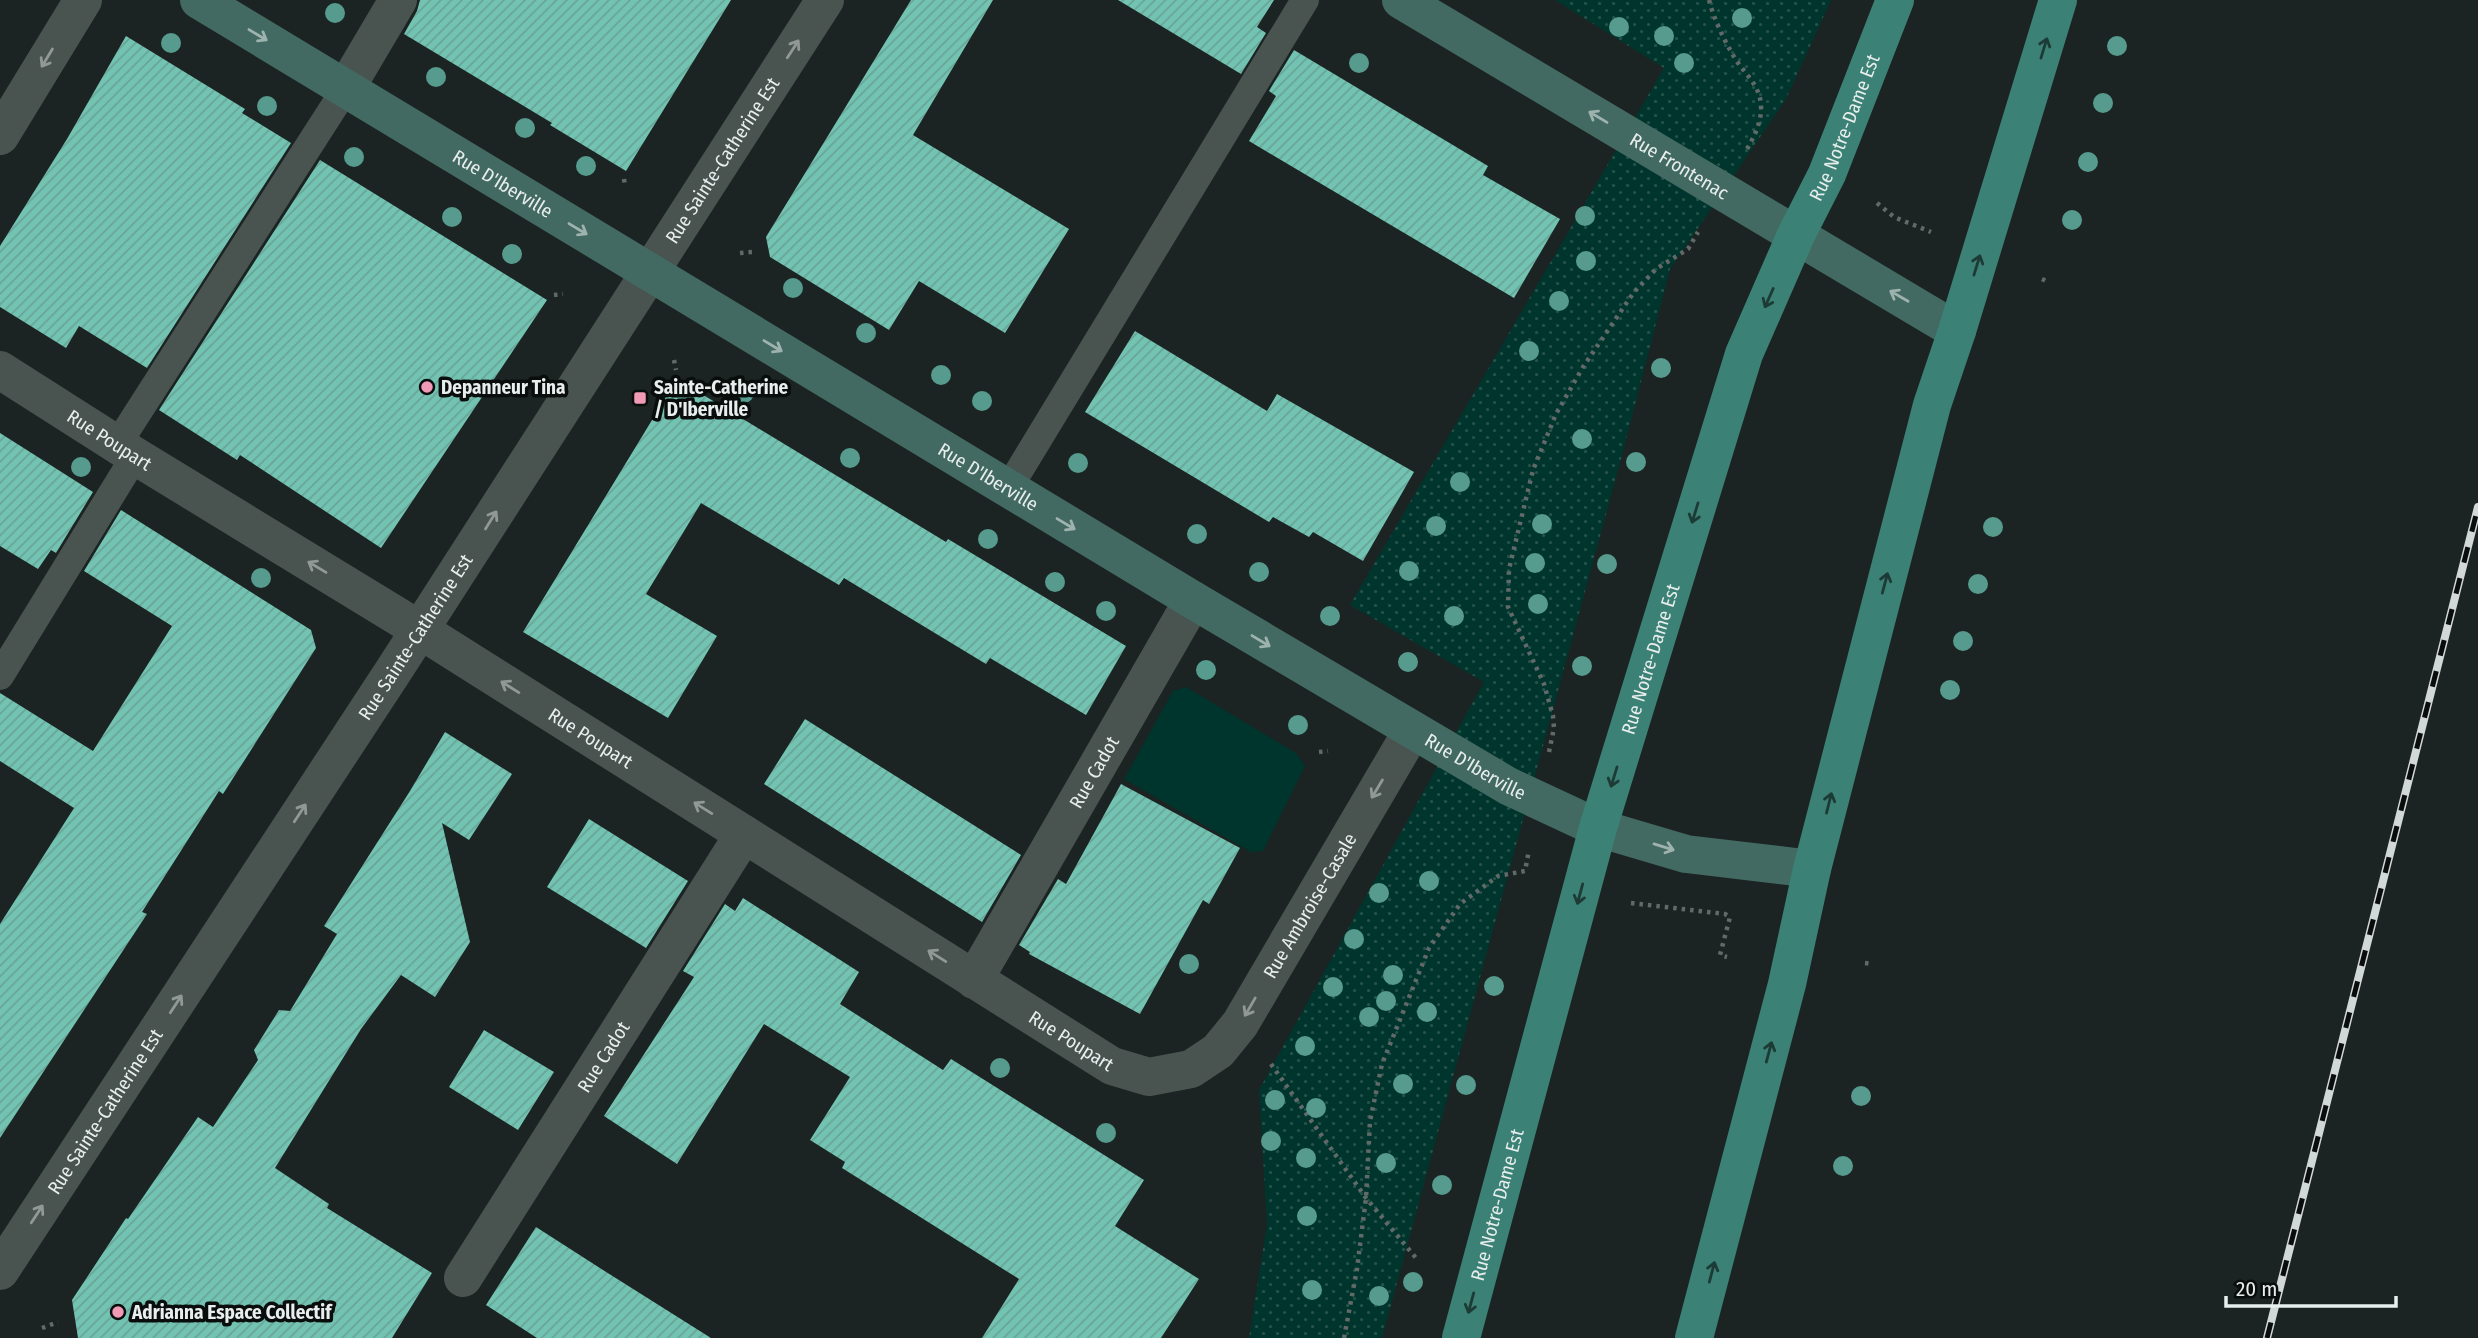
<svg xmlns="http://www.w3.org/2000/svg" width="2478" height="1338" font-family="'Fira Sans Condensed',sans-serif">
<defs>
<pattern id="park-dots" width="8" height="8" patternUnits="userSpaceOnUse" patternTransform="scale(1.75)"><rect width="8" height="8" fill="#00352d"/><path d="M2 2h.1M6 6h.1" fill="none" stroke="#25534c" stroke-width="1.8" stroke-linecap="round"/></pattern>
<pattern id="building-hatch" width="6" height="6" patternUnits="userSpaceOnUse" patternTransform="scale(1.75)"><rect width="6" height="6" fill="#73c3b2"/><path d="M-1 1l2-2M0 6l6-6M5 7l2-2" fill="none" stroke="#68a497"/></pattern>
</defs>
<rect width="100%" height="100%" fill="#1b2422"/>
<path fill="#00352d" d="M1186,687L1296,753L1305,766L1263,851L1251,852L1124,779L1173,691Z"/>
<path fill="url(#park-dots)" d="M1555,0H1831L1786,99L1670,269L1621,459L1382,1338H1249L1267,1224L1259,1090L1484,682L1350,605L1664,68Z"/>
<path fill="url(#building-hatch)" d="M420,0H731L626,171L550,125L552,123L404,34L417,11Z
M911,0H993L913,135L1069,229L1005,333L919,281L889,330L770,257L766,237Z
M1118,0H1274L1257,27L1266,33L1241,74Z
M126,36L245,109L242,113L291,143L147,368L79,326L66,348L0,307V246L67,139Z
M1294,50L1488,166L1483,175L1560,219L1514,298L1249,141L1276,96L1269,91Z
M320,160L547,300L381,548L240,455L237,460L159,410Z
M1135,331L1267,411L1277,394L1414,472L1363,561L1313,532L1309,537L1273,517L1269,522L1085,412Z
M677,379L946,542L948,539L1126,646L1086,715L990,658L986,664L844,578L839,585L701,503L646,594L717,636L668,718L523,632Z
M0,433L93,492L56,553L51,550L38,569L0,546Z
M121,510L311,630L316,648L223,794L219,791L142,912L147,914L0,1138V924L74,808L0,761V693L93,751L172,626L84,571Z
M805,719L1021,855L982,922L764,784Z
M445,732L512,774L469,840L442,823L470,942L435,997L401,975L361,1029L275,1168L329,1204L327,1208L432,1273L392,1338H78L72,1300L126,1218L128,1219L198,1117L213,1127L258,1060L254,1050L279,1010L290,1011L337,934L324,926L410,791Z
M1121,784L1240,848L1209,904L1203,900L1140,1014L1029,954L1030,952L1019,945L1058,879L1066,884Z
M589,819L688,881L646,948L547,887Z
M743,898L859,972L840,1004L943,1070L951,1059L1144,1180L1115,1226L1199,1279L1161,1338H982L1019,1279L842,1168L845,1162L810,1140L850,1077L764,1024L677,1164L604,1116L694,977L683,971L725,904L735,911Z
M484,1030L554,1072L518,1130L449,1087Z
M536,1227L603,1270L711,1338H537L486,1305Z"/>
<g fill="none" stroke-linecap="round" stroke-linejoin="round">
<path stroke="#626a69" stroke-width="4.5" stroke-dasharray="3.5 5" stroke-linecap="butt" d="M1709,0C1714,19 1723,38 1733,55C1740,68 1753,79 1758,92C1766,112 1757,132 1747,149
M624,179L625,186
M1877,203L1894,217L1931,232
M740,253L753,252
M2042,279L2048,282
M554,295L563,294
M674,360L676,370
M1319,752L1328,751
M1549,752L1554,728L1553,716L1544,684L1508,607L1509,569L1533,470L1556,414L1583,367L1634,292L1656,269L1688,249L1698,232
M1631,903L1725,914L1730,917L1720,955L1727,957
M1865,963L1873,964
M1271,1064L1366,1198L1416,1258
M42,1328L58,1322
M1344,1338L1357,1269L1366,1198L1370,1121L1382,1064L1429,948L1460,904L1498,876L1525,871L1529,850"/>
<path stroke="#495350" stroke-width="28" d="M117,445L346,88
M1008,489L1305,0
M0,676L135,456"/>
<g stroke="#495350" stroke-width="38">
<path d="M346,88L398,0"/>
<path d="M0,136L83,0"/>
<path id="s1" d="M0,370L135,456L420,630L1112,1066L1149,1077L1191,1069L1218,1051L1240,1024L1412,731"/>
<path id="s2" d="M974,980L1193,600"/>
<path id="s3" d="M463,1278L744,834"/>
</g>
<path stroke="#495350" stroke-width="38" id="s4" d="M0,1271L394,670L825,0"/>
<g stroke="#436a62" stroke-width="38">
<path id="s5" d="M199,0L1193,600L1508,786L1598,828L1686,854L1812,869"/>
<path id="s6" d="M1401,0L1957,331"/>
</g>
<g stroke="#3c8175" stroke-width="38">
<path id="s7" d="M1461,1338L1598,828L1744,354L1796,235L1827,174L1895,0"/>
<path d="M1694,1338L1787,984L1812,869L1932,405L1957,331L2058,0"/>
</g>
<defs>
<path id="rail" d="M2267,1338L2478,507"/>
</defs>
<use href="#rail" stroke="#d2d8d7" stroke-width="8"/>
<use href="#rail" stroke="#090d0c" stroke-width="5" stroke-dasharray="16" stroke-linecap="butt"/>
</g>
<g fill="#569b8e">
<circle cx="335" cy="13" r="10"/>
<circle cx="1742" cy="18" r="10"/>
<circle cx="1619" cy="27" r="10"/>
<circle cx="1664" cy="36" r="10"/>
<circle cx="171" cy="43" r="10"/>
<circle cx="2117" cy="46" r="10"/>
<circle cx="1359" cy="63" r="10"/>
<circle cx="1684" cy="63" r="10"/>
<circle cx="436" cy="77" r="10"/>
<circle cx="2103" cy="103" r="10"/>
<circle cx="267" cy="106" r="10"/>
<circle cx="525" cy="128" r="10"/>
<circle cx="354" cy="157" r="10"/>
<circle cx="2088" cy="162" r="10"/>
<circle cx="586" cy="166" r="10"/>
<circle cx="1585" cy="216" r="10"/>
<circle cx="452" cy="217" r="10"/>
<circle cx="2072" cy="220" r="10"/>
<circle cx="512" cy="254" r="10"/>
<circle cx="1586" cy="261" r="10"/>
<circle cx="793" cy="288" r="10"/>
<circle cx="1559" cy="301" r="10"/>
<circle cx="866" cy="333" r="10"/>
<circle cx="1529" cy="351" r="10"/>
<circle cx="1661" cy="368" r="10"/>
<circle cx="941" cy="375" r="10"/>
<circle cx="744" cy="393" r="10"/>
<circle cx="982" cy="401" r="10"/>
<circle cx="1582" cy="439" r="10"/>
<circle cx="850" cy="458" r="10"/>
<circle cx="1636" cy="462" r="10"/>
<circle cx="1078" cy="463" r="10"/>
<circle cx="81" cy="467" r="10"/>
<circle cx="1460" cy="482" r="10"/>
<circle cx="1542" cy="524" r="10"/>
<circle cx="1436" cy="526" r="10"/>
<circle cx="1993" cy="527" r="10"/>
<circle cx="1197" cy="534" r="10"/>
<circle cx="988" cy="539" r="10"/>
<circle cx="1535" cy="563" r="10"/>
<circle cx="1607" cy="564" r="10"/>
<circle cx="1409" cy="571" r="10"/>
<circle cx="1259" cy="572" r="10"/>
<circle cx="261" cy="578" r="10"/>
<circle cx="1055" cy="582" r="10"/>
<circle cx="1978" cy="584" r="10"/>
<circle cx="1538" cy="604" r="10"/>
<circle cx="1106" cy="611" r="10"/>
<circle cx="1330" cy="616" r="10"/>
<circle cx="1454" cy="616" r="10"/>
<circle cx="1963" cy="641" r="10"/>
<circle cx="1408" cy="662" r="10"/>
<circle cx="1582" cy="666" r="10"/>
<circle cx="1206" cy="670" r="10"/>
<circle cx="1950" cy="690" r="10"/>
<circle cx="1298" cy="725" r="10"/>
<circle cx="1429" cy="881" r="10"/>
<circle cx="1379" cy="893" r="10"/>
<circle cx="1354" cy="939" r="10"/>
<circle cx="1189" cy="964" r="10"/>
<circle cx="1393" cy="975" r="10"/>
<circle cx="1494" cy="986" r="10"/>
<circle cx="1333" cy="987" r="10"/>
<circle cx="1386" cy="1001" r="10"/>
<circle cx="1427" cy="1012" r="10"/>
<circle cx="1369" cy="1017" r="10"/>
<circle cx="1305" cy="1046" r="10"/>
<circle cx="1000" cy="1068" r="10"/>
<circle cx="1403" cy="1084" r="10"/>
<circle cx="1466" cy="1085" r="10"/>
<circle cx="1861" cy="1096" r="10"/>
<circle cx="1275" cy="1100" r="10"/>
<circle cx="1316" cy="1108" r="10"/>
<circle cx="1106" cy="1133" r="10"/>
<circle cx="1271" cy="1141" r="10"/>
<circle cx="1306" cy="1158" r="10"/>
<circle cx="1386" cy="1163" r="10"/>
<circle cx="1843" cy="1166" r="10"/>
<circle cx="1442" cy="1185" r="10"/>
<circle cx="1307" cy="1216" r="10"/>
<circle cx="1413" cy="1282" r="10"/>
<circle cx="1312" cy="1290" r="10"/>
<circle cx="1379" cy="1296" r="10"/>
</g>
<defs><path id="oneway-shaft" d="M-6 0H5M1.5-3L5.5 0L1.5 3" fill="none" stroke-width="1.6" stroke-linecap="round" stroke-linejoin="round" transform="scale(1.75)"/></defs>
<g stroke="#9eb3ae">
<use href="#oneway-shaft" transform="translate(258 35) rotate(31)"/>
<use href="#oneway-shaft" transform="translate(1598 117) rotate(-149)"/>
<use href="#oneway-shaft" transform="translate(578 229) rotate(31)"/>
<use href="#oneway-shaft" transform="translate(1899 296) rotate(-150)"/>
<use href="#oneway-shaft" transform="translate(773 346) rotate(31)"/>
<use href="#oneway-shaft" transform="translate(1066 524) rotate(31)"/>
<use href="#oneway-shaft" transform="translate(1261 641) rotate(31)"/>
<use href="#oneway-shaft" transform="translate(1664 847) rotate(17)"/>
</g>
<g stroke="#1d3b36">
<use href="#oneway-shaft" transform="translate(2044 48) rotate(-73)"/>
<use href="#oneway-shaft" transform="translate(1977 265) rotate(-73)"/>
<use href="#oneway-shaft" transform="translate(1769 298) rotate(114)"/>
<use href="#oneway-shaft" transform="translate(1695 513) rotate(107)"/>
<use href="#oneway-shaft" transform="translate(1885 583) rotate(-75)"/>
<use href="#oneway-shaft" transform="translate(1614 777) rotate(107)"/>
<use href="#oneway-shaft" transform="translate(1829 803) rotate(-76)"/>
<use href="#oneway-shaft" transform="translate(1580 894) rotate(105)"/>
<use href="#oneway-shaft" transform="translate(1769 1052) rotate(-75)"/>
<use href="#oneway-shaft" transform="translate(1712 1272) rotate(-75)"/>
<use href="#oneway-shaft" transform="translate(1471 1303) rotate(105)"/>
</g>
<g stroke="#919997">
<use href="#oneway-shaft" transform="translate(793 49) rotate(-57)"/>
<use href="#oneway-shaft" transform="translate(47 58) rotate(121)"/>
<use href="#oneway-shaft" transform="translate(491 520) rotate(-58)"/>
<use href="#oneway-shaft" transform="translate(317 567) rotate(-149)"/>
<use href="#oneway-shaft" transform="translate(510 687) rotate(-148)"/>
<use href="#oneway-shaft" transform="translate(1377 789) rotate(121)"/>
<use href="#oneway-shaft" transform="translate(703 808) rotate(-148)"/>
<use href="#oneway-shaft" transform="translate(300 813) rotate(-57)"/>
<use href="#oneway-shaft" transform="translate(937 956) rotate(-148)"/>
<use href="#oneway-shaft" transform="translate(176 1004) rotate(-57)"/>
<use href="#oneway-shaft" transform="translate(1250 1007) rotate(120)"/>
<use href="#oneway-shaft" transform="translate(37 1214) rotate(-57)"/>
</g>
<g fill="#f09ab5" stroke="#090d0c" stroke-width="2.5">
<circle cx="427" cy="387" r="7"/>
<rect x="633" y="391" width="14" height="14" rx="3.5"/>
<circle cx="118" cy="1312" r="7"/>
</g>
<g text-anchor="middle" stroke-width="7" stroke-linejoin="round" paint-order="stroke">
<g font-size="19" fill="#e8eeed" stroke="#090d0c">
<text dy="7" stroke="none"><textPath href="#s7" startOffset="1272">Rue Notre-Dame Est</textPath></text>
<text dy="7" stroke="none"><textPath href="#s4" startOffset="1325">Rue Sainte-Catherine Est</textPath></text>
<text dy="7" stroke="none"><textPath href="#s6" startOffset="324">Rue Frontenac</textPath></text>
<text dy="7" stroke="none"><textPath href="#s5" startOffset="355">Rue D'Iberville</textPath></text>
<text dy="7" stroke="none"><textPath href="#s1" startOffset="130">Rue Poupart</textPath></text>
<text dy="7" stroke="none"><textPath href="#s5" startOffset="922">Rue D'Iberville</textPath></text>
<text dy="7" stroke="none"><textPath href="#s4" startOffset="758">Rue Sainte-Catherine Est</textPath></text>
<text dy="7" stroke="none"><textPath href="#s7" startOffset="705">Rue Notre-Dame Est</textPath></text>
<text dy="7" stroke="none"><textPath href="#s1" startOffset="696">Rue Poupart</textPath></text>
<text dy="7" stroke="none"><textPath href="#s5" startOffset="1489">Rue D'Iberville</textPath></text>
<text dy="7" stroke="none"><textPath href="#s2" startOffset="240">Rue Cadot</textPath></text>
<text dy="7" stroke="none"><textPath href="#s1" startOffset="1598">Rue Ambroise-Casale</textPath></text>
<text dy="7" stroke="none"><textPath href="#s1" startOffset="1264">Rue Poupart</textPath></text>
<text dy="7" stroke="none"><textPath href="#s3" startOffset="262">Rue Cadot</textPath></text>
<text dy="7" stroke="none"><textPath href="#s4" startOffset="191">Rue Sainte-Catherine Est</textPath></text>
<text dy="7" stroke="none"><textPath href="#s7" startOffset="138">Rue Notre-Dame Est</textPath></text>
</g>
<g font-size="19" font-weight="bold" fill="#e8eeed" stroke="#090d0c" text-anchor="start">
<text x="441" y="394">Depanneur Tina</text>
<text x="654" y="394">Sainte-Catherine<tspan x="654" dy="22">/ D'Iberville</tspan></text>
<text x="132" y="1319">Adrianna Espace Collectif</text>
</g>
</g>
<path d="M2226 1296v10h170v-10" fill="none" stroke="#e8eeed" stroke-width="3.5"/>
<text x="2236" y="1296" font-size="21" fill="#e8eeed" stroke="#090d0c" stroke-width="5" paint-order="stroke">20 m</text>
</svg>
